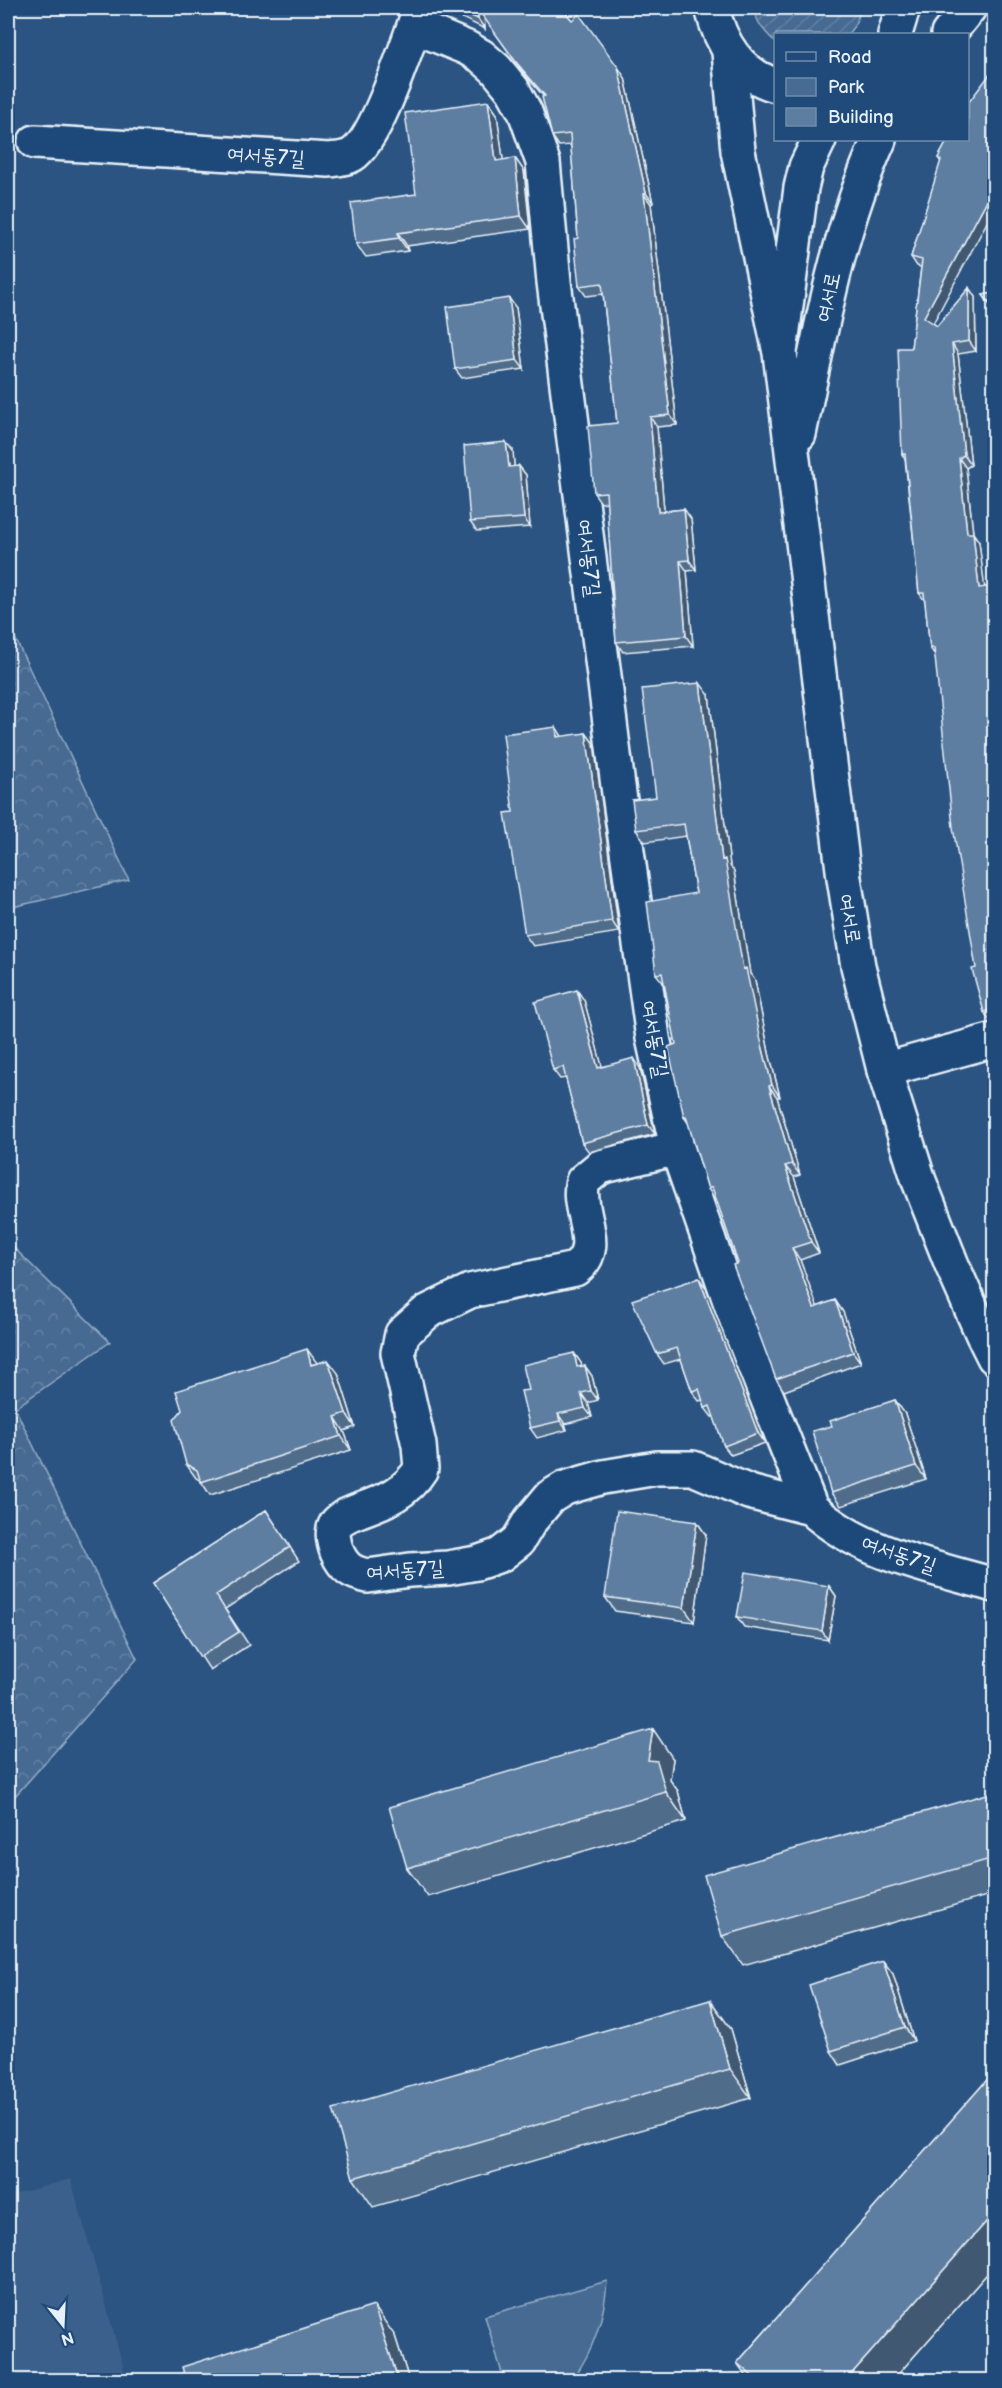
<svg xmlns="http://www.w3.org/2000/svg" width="1002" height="2388" font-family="'Balsamiq Sans','Poor Story',sans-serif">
<defs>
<pattern id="forest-crowns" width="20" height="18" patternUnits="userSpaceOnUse" patternTransform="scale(1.5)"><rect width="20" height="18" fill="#476b93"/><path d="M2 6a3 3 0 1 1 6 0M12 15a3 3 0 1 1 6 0" fill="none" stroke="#6281a3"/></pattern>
<pattern id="garden-furrows" width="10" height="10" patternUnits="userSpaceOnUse" patternTransform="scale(1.5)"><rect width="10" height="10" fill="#476b93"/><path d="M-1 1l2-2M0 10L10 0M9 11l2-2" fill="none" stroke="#6281a3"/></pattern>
</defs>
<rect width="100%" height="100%" fill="#2b5482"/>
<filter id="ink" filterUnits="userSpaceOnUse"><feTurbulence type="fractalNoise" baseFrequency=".0167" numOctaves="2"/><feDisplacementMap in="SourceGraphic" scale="12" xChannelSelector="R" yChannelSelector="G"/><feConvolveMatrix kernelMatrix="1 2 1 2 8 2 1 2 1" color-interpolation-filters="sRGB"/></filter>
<g filter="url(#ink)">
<path fill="#3a608b" d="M71,2179L127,2380H8V2196Z"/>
<path fill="url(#forest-crowns)" stroke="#98aec6" stroke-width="1.5" d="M8,623L129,880L8,908Z
M8,1242L110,1342L15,1408L137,1659L8,1804Z"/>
<path fill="#476b93" stroke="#98aec6" stroke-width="1.5" d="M607,2281C605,2316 593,2352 572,2380H504L485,2316Z"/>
<path fill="url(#garden-furrows)" stroke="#98aec6" stroke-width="1.5" d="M754,8H862L854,26L848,34H776L775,42C765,32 756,23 754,8Z"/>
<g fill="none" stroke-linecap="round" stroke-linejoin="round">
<defs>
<path id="minor" d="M420,8L414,26L467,48L481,56L496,69L513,90L525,112L543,162L554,282L618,786L653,1038L677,1148L739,1327L811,1508C860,1554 932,1567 994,1585
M35,142L329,160C337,159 345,159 352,155C375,141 404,54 414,26
M884,1070L994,1040
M677,1148L600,1167L583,1181C574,1210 606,1247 575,1269L470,1291L427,1312L402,1334L398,1353L419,1445L421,1469C406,1493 385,1501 360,1510C352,1513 341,1517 336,1524C331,1532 334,1544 337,1552C344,1568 352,1573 368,1576L410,1570L448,1568L477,1563L500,1555L518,1541L530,1521L550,1497L565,1488L603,1477L657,1468H693L749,1492L811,1508"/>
<path id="tertiary" d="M712,8C720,42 739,75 776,85
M895,34L903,8
M948,34L969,8
M729,52L738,151L780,353L801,188L806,167L819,140
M780,353L844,878L858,966L884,1070L919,1181L952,1265L983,1335L994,1357
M799,434C820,334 837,233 879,140"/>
</defs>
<use href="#minor" stroke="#e8f1f8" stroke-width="38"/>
<use href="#tertiary" stroke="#e8f1f8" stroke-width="38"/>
<use href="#minor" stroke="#1f4a7a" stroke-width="33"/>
<use href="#tertiary" stroke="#1f4a7a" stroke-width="33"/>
</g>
<path fill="#506c8a" stroke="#e8f1f8" stroke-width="1.5" d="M442,8H561L625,78L653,203L651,204L677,425L657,427L664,511L684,509L691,519L696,570L687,571L693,646L623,652L616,642L607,502L601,503L594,493L617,423L603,294L586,296L579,286L578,238L571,145L559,146L552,136L544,97L523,72L484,17L485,29L443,9Z
M488,101L497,114L503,160L515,158L524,171L530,229L407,246L408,251L366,257L356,244L416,194Z
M948,140L933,323L937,326L969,288L975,297L976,351L958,354L971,465L966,468L973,533L979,542L984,587L994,586V1020L990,1021L984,1012L976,968L935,655L930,648L925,601L919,593L905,459L902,454L911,348L921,267L917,266L911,257L941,162L938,158Z
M994,293V310L989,304L983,295Z
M516,308L524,369L462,378L455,369Z
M513,451L514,467L519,466L526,475L530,527L477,531L470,522Z
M709,695L730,866L734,871L750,974L755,980L769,1053L780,1097H777L800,1175L794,1177L819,1253L800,1260L817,1307L835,1300L843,1312L861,1363L784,1391L776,1379L717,1200H716L708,1189L689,1124L684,1117L676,1044L665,985L656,974L696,893L686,836L645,842L636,830L656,797Z
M556,727L562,737L586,733L594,744L619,932L533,946L525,935L513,812Z
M584,1000L602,1067L640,1068L655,1134L589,1152L582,1143L566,1078L560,1079L553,1070Z
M706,1288L765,1443L731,1455L724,1446L714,1416L712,1417L705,1408L703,1400L699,1401L692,1391L681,1359L664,1364L657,1354Z
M574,1353L581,1363L582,1367L585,1366L592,1376L598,1400L588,1403L592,1417L565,1424L567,1430L537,1438L530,1428L529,1390Z
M317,1363L338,1373L355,1427L344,1431L351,1450L210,1495L201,1481L196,1478L186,1464Z
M895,1400L905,1414L926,1479L841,1506L831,1493L832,1426Z
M266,1510L299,1561L225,1609L249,1645L210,1670L153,1583Z
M697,1522L706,1535L694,1622L615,1611L605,1597Z
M829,1586L836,1596L828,1640L744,1627L737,1617Z
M673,1759L670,1780L678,1791L686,1821L428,1897L407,1868Z
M994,1792V1894L743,1965L722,1936Z
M883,1961L893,1974L914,2041L840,2065L831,2051Z
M710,2000L731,2029L751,2098L373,2207L353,2178Z
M994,2072V2266L893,2380H749L737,2363Z
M395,2336L409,2380H186Z"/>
<path fill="#415871" stroke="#e8f1f8" stroke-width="1.5" d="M477,8L484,17L485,29L478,19Z
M618,67L625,78L653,203L646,193Z
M488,101L497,114L505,174L496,161Z
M515,158L524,171L530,229L521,216Z
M994,187V209L931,327L924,317Z
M644,194L651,204L677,425L670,415Z
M398,233L407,246L408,251L399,238Z
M969,288L975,297L976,351L969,341Z
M509,298L516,308L524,369L517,360Z
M952,344L958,354L971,465L964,455Z
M650,417L657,427L665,522L658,512Z
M506,442L513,451L515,477L509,467Z
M959,458L966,468L974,543L967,533Z
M519,466L526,475L530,527L524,518Z
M684,509L691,519L696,570L689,560Z
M973,533L979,542L986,598L979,588Z
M680,561L687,571L693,646L686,636Z
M700,683L709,695L730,866L734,871L750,974L755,980L769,1053L780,1097L772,1085L743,969L722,860Z
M556,727L563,738L557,737Z
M586,733L594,744L619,932L612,921Z
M577,990L584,1000L605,1077L598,1068Z
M634,1058L640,1068L655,1134L648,1125Z
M769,1086L777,1097L800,1175L792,1164Z
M785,1166L794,1177L819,1253L811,1242Z
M792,1248L800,1260L822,1319L814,1308Z
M699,1278L706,1288L765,1443L758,1433Z
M835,1300L843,1312L861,1363L853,1352Z
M307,1349L317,1363L311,1365Z
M574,1353L581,1363L584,1377L577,1367Z
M328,1360L338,1373L355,1427L346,1413Z
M585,1366L592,1376L598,1400L591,1391Z
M581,1393L588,1403L592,1417L585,1408Z
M895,1400L905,1414L926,1479L916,1466Z
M558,1414L565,1424L567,1430L560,1421Z
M335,1417L344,1431L351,1450L341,1436Z
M697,1522L706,1535L694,1622L684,1608Z
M829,1586L836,1596L828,1640L822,1631Z
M653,1729L673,1759L670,1780L678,1791L686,1821L666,1792L648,1760Z
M883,1961L893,1974L914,2041L905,2027Z
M710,2000L731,2029L751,2098L730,2069Z
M994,2213V2266L893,2380H846Z
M374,2306L395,2336L409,2380H400L397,2376Z"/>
<path fill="#5d7da1" stroke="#e8f1f8" stroke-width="1.5" d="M453,8H477L478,19Z
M477,8H561L572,20L579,14L618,67L646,193L644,194L670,415L650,417L658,512L684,509L689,560L680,561L686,636L616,642L606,492L594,493L588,426L617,423L602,283L579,286L574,239L578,238L570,134L552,136L542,97L545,96L516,62Z
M994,69V187L924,317L937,326L969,288V341L952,344L964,455L959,458L967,533H973L979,588L994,586V1009L984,1012L972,969L976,968L953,827L934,648H930L924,593H919L905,454H902L898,348H911L922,260L911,257L941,160L938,158L948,140H968V103Z
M488,101L496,161L515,158L521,216L398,233L399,238L356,244L351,203L416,194L405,113Z
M994,293V307L983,295Z
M509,298L517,360L455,369L447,307Z
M506,442L509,467L519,466L524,518L470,522L464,446Z
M700,683L722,860L725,859L743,969L746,968L761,1041L772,1085L769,1086L792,1164L785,1166L811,1242L792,1248L814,1308L835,1300L853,1352L776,1379L733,1265L738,1263L712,1187L708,1189L686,1116L684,1117L668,1047L676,1044L662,973L656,974L647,902L696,893L684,824L636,830L632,800L656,797L642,689Z
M556,727L557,737L586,733L612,921L525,935L505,813L513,812L503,734Z
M577,990L598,1068L634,1058L648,1125L582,1143L563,1067L553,1070L535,1002Z
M699,1278L758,1433L724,1446L710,1406L705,1408L699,1389L692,1391L677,1348L657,1354L632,1300Z
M307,1349L311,1365L328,1360L346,1413L335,1417L341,1436L201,1482L197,1470L186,1464L174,1420L182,1410L176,1391Z
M574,1353L577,1367L585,1366L591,1391L581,1393L585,1408L558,1414L560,1421L530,1428L521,1391L529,1390L523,1365Z
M895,1400L916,1466L831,1493L812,1431L832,1426L830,1421Z
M266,1510L290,1547L216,1595L239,1632L200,1657L153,1583Z
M617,1511L697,1522L684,1608L605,1597Z
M745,1572L829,1586L822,1631L737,1617Z
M653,1729L648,1760L657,1761L666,1792L407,1868L389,1807Z
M994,1792V1858L722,1936L704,1875Z
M883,1961L905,2027L831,2051L809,1985Z
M710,2000L730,2069L353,2178L333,2109Z
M994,2072V2213L846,2380H757L737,2363Z
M374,2306L397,2376L384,2380H186L182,2367Z"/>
</g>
<g text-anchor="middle" stroke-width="4.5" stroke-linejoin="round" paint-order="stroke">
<g font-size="21" fill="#e8f1f8" stroke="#1f4a7a">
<text transform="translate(266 156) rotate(4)" y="7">여서동7길</text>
<text transform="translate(828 297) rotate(-78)" y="7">여서로</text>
<text transform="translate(589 558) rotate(83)" y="7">여서동7길</text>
<text transform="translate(850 919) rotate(81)" y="7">여서로</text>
<text transform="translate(655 1039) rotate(80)" y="7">여서동7길</text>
<text transform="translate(899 1554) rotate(19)" y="7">여서동7길</text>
<text transform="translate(405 1570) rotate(-4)" y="7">여서동7길</text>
</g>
</g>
<rect width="1002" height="2388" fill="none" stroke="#1f4a7a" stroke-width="30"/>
<rect x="15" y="15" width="972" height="2358" fill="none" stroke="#e8f1f8" stroke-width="2" filter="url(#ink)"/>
<rect x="774" y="33" width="195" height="108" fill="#1f4a7a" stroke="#6f8dac" stroke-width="1.5"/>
<rect x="786" y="52" width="30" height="9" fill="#1f4a7a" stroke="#6f8dac" stroke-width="1.5"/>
<text x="828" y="63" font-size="18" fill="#e8f1f8">Road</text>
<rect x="786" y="78" width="30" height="18" fill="#476b93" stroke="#6f8dac" stroke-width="1.5"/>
<text x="828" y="93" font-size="18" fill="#e8f1f8">Park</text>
<rect x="786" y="108" width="30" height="18" fill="#5d7da1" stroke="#6f8dac" stroke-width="1.5"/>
<text x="828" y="123" font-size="18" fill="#e8f1f8">Building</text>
<g transform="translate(63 2325) rotate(162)" stroke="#1f4a7a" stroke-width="4.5" paint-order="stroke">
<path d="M0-4.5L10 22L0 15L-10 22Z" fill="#e8f1f8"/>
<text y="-9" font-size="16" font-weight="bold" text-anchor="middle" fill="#e8f1f8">N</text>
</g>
</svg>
